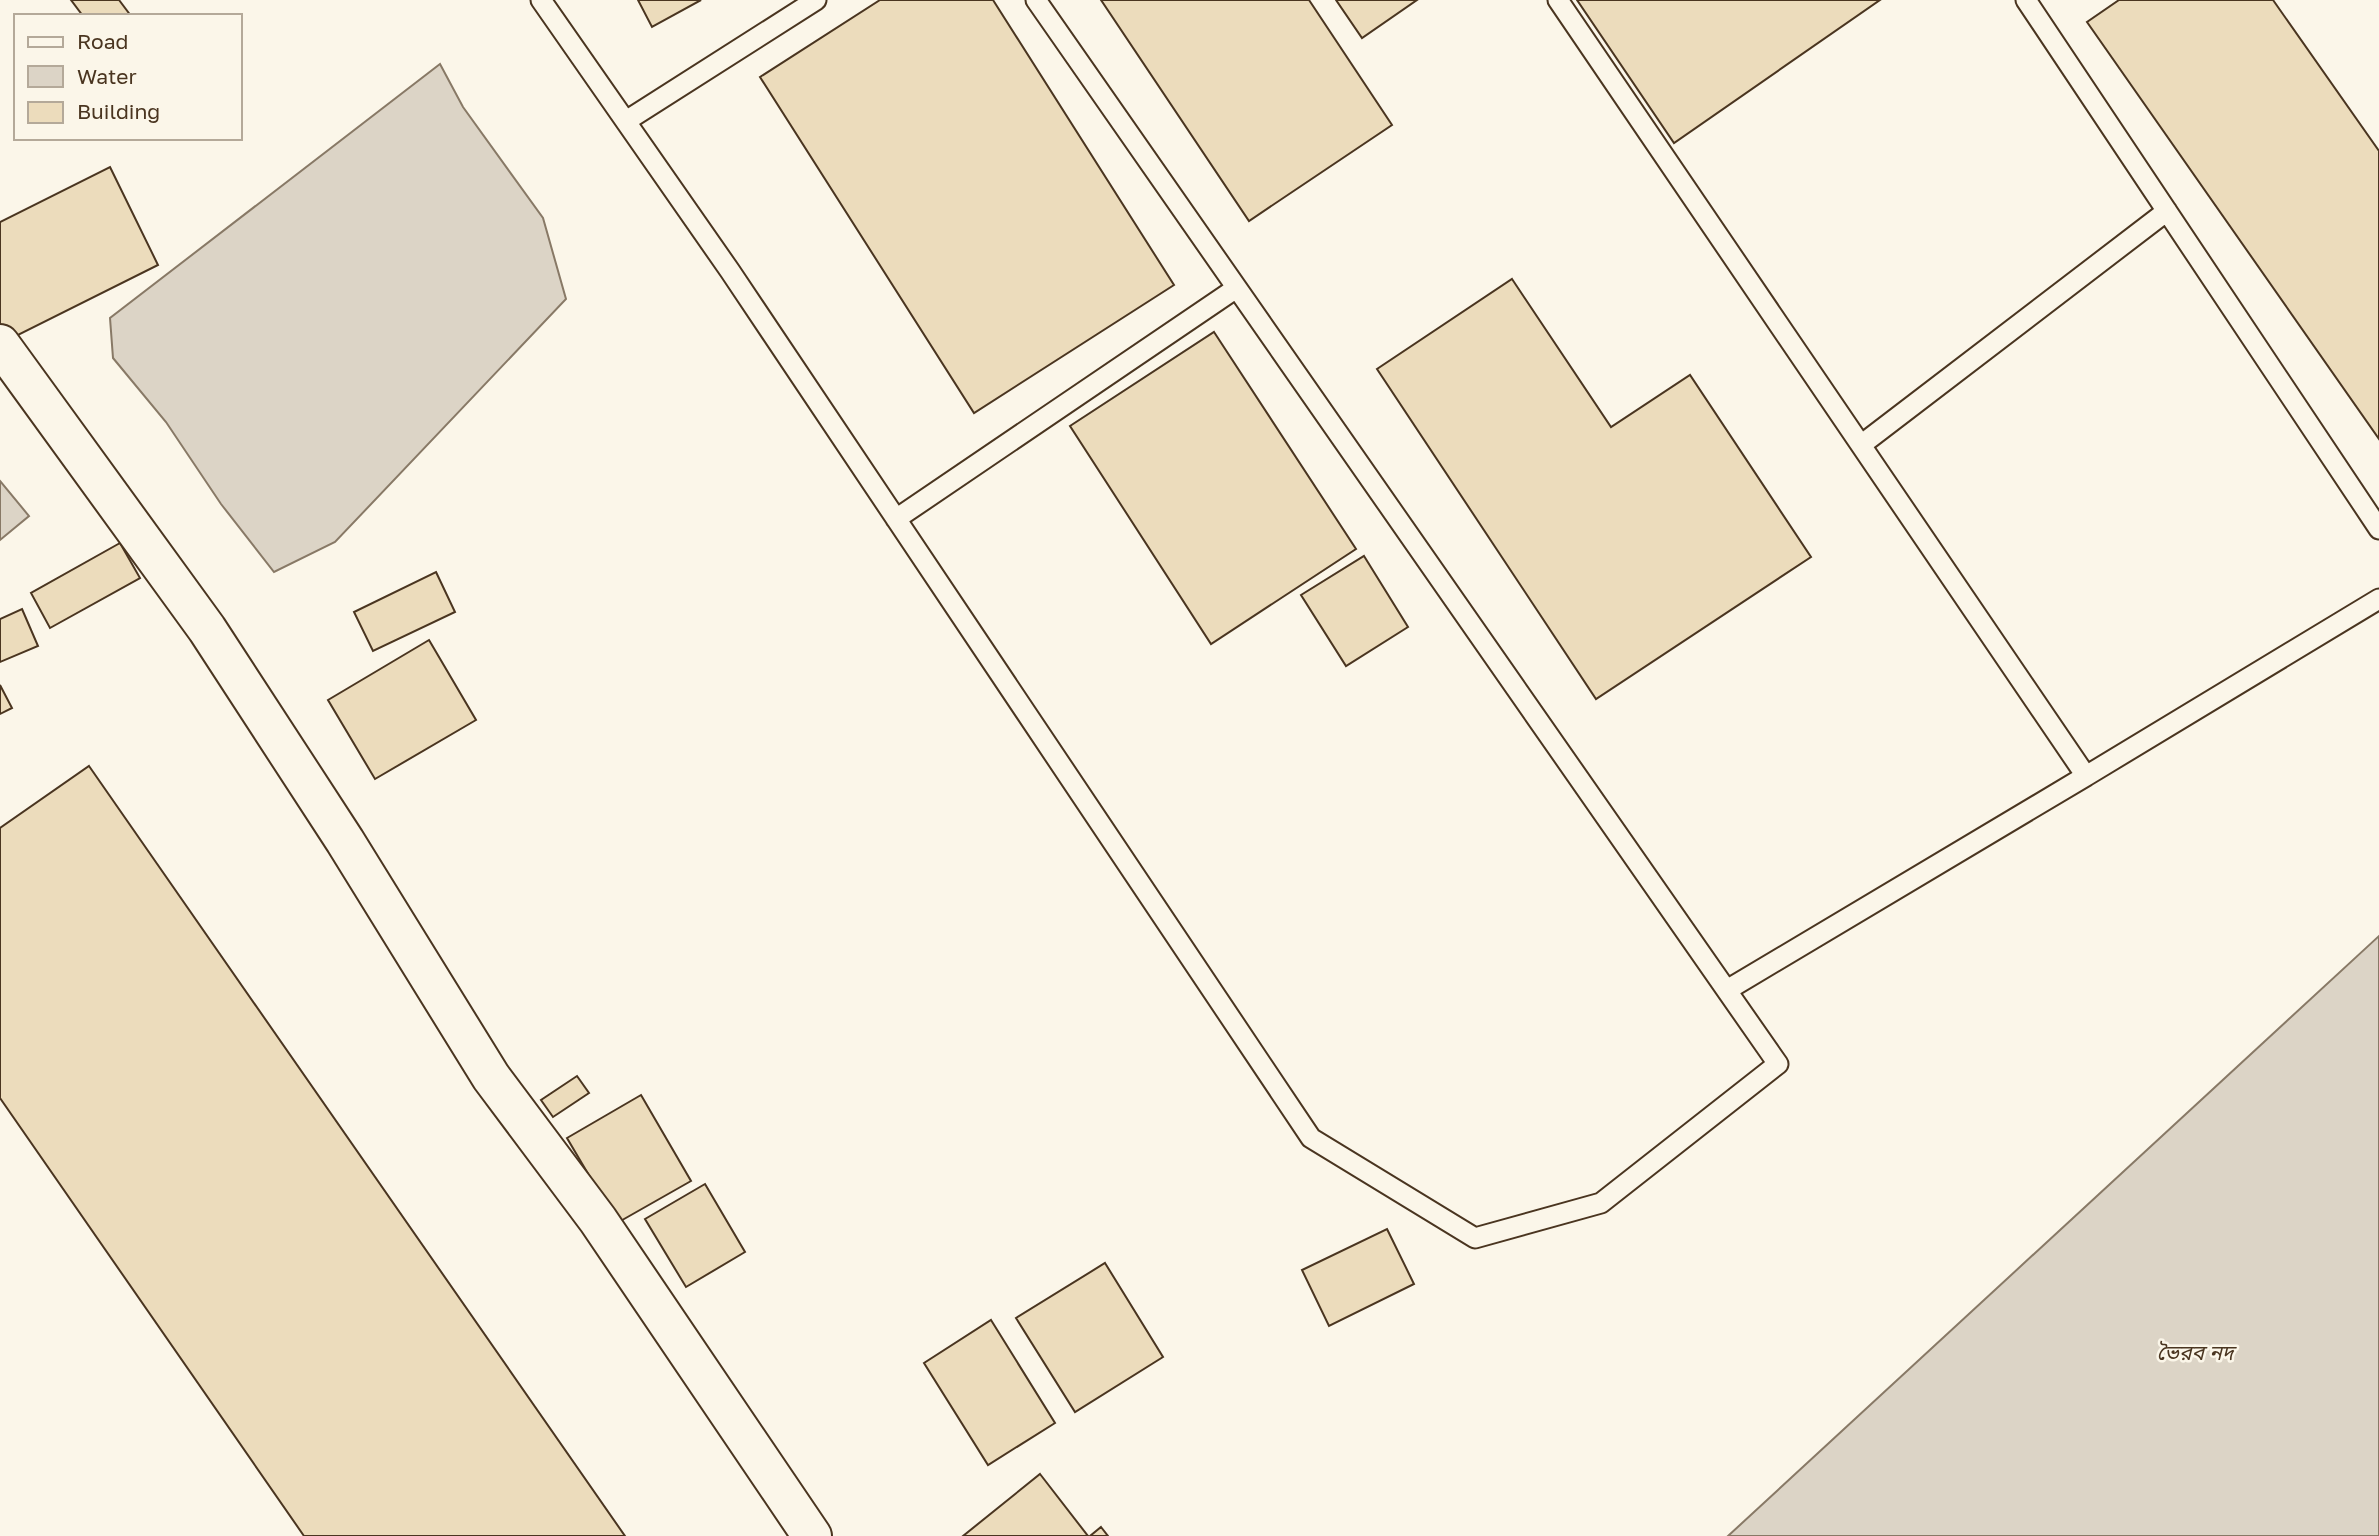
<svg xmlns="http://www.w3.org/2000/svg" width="2379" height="1536" font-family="'Golos Text','Noto Sans Bengali',sans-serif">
<rect width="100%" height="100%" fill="#fbf6e9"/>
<path fill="#dcd4c6" stroke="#887966" stroke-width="2" d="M440,64L463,107L543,218L566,299L335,542L274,572L221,504L166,422L113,358L110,318Z
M0,481L29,516L0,540Z
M2379,936V1536H1728Z"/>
<path fill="#ecdcbc" stroke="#4a3520" stroke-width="2" d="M71,0H119L131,16H83Z
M638,0H701L652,27Z
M880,0H993L1174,285L974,413L760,77Z
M1101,0H1309L1392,125L1249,221Z
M1336,0H1417L1362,38Z
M1577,0H1880L1674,143Z
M2119,0H2273L2379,151V439L2087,22Z
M110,167L158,265L4,342L0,334V222Z
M1512,279L1611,427L1690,375L1811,557L1596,699L1377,369Z
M1214,332L1356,549L1211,644L1070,426Z
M120,543L140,578L50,628L31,593Z
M1364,556L1408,627L1346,666L1301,595Z
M436,572L455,612L373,651L354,612Z
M22,609L38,646L0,662V619Z
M429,640L476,720L375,779L328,700Z
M0,685L12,708L0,714Z
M89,766L625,1536H304L0,1098V828Z
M577,1076L589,1093L553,1117L541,1100Z
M641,1095L691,1181L617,1223L567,1138Z
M705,1184L745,1252L686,1287L645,1219Z
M1387,1229L1414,1284L1329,1326L1302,1270Z
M1105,1263L1163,1357L1075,1412L1016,1318Z
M991,1320L1055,1423L988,1465L924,1363Z
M1040,1474L1088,1536H963Z
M1101,1527L1108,1536H1090Z"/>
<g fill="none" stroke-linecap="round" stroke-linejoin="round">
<defs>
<path id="service" d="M541,0L730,271L1311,1138L1475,1238L1601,1203L1778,1064L1036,0
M1558,0L2086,776L1727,990
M2026,0L2379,529
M626,121L816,0
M1861,445L2167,211
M896,519L1235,289
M2086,776L2379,599"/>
<path id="minor" d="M0,344L207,629L345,841L491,1077L598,1220L812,1536"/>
</defs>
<use href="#service" stroke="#4a3520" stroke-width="23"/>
<use href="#minor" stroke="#4a3520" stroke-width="42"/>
<use href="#service" stroke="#fbf6e9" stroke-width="19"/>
<use href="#minor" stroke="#fbf6e9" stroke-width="38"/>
</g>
<g text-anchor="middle" stroke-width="5" stroke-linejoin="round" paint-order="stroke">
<g font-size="21" font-style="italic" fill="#4a3520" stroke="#fbf6e9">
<text x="2195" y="1360">ভৈরব নদ</text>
</g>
</g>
<rect x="14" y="14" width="228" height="126" fill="#fbf6e9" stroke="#b4a999" stroke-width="2"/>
<rect x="28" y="37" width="35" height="10" fill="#fbf6e9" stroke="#b4a999" stroke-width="2"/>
<text x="77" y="49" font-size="21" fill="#4a3520">Road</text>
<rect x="28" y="66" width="35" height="21" fill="#dcd4c6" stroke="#b4a999" stroke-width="2"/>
<text x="77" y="84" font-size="21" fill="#4a3520">Water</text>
<rect x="28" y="102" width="35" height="21" fill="#ecdcbc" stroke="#b4a999" stroke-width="2"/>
<text x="77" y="119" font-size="21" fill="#4a3520">Building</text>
</svg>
